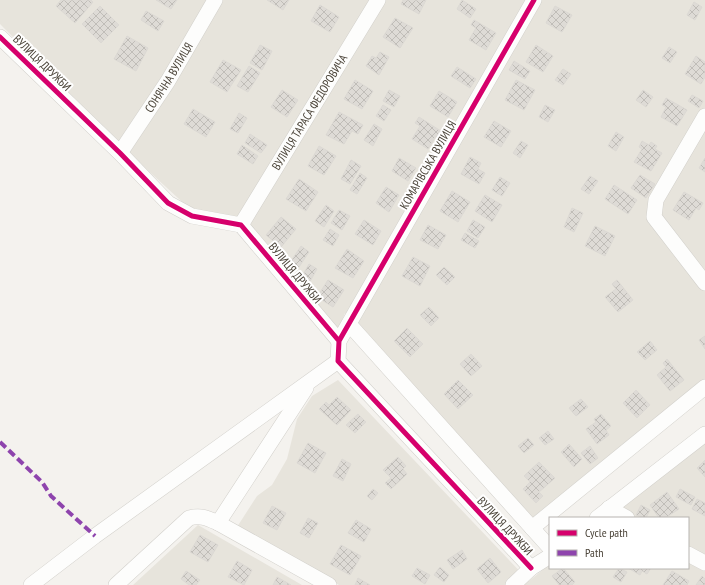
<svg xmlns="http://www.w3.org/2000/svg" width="705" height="585" font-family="'PT Sans Narrow',sans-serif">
<defs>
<pattern id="building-cross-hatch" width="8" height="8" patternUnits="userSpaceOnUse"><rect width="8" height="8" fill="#dedbd6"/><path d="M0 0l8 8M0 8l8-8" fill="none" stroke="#c0bdb8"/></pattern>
</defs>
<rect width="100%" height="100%" fill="#f4f2ee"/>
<path fill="#e7e4dc" d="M0,0H705V384L532,522L355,322L345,313L338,330L247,226L191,210L118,143L0,24Z
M338,380L529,581L550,564V568H688V518H609L705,442V585H339L237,527L257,496L272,485L287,459L297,419L312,396Z
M198,525L302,585H133Z"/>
<path fill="url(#building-cross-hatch)" stroke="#dcd9d4" d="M61,0H91L93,2L75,23L56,6Z
M156,0H177L171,9Z
M267,0H289L283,10Z
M403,0H426L419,14L401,4Z
M462,0L476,9L470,18L457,9Z
M694,2L702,7L695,20L687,15Z
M320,5L339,17L330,32L311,21Z
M100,6L119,25L101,43L82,24Z
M555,6L572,15L562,32L546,23Z
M146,11L164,21L158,31L141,20Z
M395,18L413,28L400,48L383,37Z
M474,20L496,33L486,50L469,40L476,28L471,25Z
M127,36L148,48L136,71L114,59Z
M260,45L272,51L262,70L250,63Z
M536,45L553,56L543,72L526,62Z
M669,47L677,52L670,63L662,58Z
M380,52L389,57L379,75L366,66L372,56L376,58Z
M696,56L705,62V77L701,84L685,74Z
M223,60L241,70L227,92L210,82Z
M514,61L530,71L525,79L509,70Z
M249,66L260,73L248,92L237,86Z
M457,67L476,79L470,88L451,76Z
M563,69L571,74L563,85L555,80Z
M355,80L373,91L362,109L344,99Z
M516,80L535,90L524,110L505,100Z
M282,90L298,100L287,117L271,107Z
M389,90L400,96L394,107L383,101Z
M643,90L653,97L646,107L636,100Z
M439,91L457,102L448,117L430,106Z
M692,95L703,101L699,108L688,101Z
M666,98L687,110L677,126L661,117L666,107L662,105Z
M383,105L391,110L384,121L376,116Z
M545,105L555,110L548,122L539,117Z
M193,109L215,122L206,137L184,124Z
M339,112L363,125L358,134L352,131L344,144L326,135Z
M239,113L247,118L238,133L230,129Z
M419,117L444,133L440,139L436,136L428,149L412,139L420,126L415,123Z
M494,121L511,131L501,147L484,137Z
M374,124L382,129L373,146L364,140Z
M616,132L624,137L616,151L608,146Z
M250,134L267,145L261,153L245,143Z
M521,141L528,145L520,158L513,153Z
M642,141L649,145L651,142L657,146L655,149L662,153L651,171L634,162L642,149L639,147Z
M242,145L258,156L253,164L237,154Z
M319,146L336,156L324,175L308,166Z
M470,157L481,163L478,169L485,173L479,184L461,174Z
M399,158L416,168L408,181L392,171Z
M705,158V172L699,168Z
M351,160L361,166L350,184L341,179Z
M360,173L367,178L357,194L350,190Z
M640,175L655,184L646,198L631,188Z
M590,176L598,181L589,194L581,189Z
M500,177L510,183L502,196L492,190Z
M299,179L318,192L306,211L286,199Z
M614,185L637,200L628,214L605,199Z
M386,187L399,195L389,212L376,203Z
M452,191L470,202L458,222L440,211Z
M684,192L703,203L699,210L696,208L689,220L673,210Z
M485,195L502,205L492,222L475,211Z
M326,205L334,211L324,227L315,221Z
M572,208L583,213L574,232L564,227Z
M339,210L350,216L342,230L331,223Z
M281,217L296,229L281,247L266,235Z
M364,220L381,231L373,245L355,234Z
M473,220L485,227L478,238L467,231Z
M428,225L446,235L438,249L420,240Z
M595,226L615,236L605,256L585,246Z
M330,229L339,235L333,246L323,240Z
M465,233L479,241L475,248L461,240Z
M301,246L309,252L297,270L289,264Z
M347,249L364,261L353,278L335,268Z
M413,257L430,266L420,286L402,276Z
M309,264L317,269L308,285L300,280Z
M444,267L455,277L447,285L436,275Z
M328,280L344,290L333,307L317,297Z
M617,280L633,300L618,312L605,297L616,289L612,284Z
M429,307L439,318L431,326L420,315Z
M407,328L423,344L410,357L394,341Z
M705,336V349L699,340Z
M650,341L657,350L645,360L637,352Z
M471,354L482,366L471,376L460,364Z
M667,359L684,380L670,391L657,375L666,367L663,363Z
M458,380L473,395L458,409L444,394Z
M636,390L650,405L637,418L623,403Z
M337,397L351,410L337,425L319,409L326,402L329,405Z
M581,399L588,407L576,416L569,408Z
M358,414L366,422L355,433L346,425Z
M601,414L611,426L606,430L609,435L597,444L586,429L596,422L594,419Z
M548,431L554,439L545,445L539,438Z
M528,438L534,445L524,453L518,446Z
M308,443L326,453L315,473L297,463Z
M569,444L582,459L574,467L561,452Z
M590,446L598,458L590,464L581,453Z
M398,457L406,466L403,469L407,474L391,489L385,483L391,478L383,470Z
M342,459L351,464L343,481L333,476Z
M705,460V477L697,468Z
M539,462L555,478L539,492L543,496L536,503L523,489L530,482L524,476Z
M373,489L378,493L372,500L367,496Z
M680,489L695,497L691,505L676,497Z
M667,492L679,509L665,518H659L650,505Z
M697,499L705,503V516L692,509Z
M641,505L650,510L646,518L636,515Z
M272,506L286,513L277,530L263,523Z
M308,518L318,523L309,538L300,533Z
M356,520L371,529L364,542L348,533Z
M200,535L218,545L208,562L190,552Z
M341,545L361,556L350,575L330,564Z
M462,550L467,559L453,569L447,560Z
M490,558L501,572L488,583L477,569Z
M237,561L252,570L244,585L228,577Z
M440,567L449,575L444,582L434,575Z
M417,568L430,575L425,584L412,576Z
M563,568L575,582L572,585H559L552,576Z
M619,568L627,572L621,582L613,577Z
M628,568H651L647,574L642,571L640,575Z
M186,571L200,580L196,585H189L181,579Z
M672,571L689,581L687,585H663Z
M702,576L705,579V585H696Z
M277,577L291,585H273Z
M358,578L370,585H355Z"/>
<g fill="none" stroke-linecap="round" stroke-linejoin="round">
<defs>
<g id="street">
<path d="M0,37L120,153L168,203L192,216L241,225L339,341"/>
<path d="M705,116L656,200L654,217L705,283"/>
<path id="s1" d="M120,153L168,81L215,0"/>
<path id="s2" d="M241,225L378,0"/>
<path d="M349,324L550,548"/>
<path d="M609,508L627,518"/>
<path d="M597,518L705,434"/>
<path d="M218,523L306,388"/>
<path d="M532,528L705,387"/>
<path d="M688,554L705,563"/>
<path d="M531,568L338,361L339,341L534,0"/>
<path d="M31,585L95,536L338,361"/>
<path d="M116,585L189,518C201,515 207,518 218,523L329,585"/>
<path d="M513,585L531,568L550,556"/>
</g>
</defs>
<use href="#street" stroke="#d2d0cb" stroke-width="16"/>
<use href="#street" stroke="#fdfdfc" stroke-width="15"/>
<path stroke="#8e44ad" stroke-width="4" stroke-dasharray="8 4" stroke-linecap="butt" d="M0,442L42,482L51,496L95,536"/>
<defs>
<path id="cycleway" d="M0,37L120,153L168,203L192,216L241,225L339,341
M531,568L338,361L339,341L534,0"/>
</defs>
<use href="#cycleway" stroke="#fff" stroke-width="8"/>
<use href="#cycleway" stroke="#d6006c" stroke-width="5"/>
</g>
<g text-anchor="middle" stroke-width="4" stroke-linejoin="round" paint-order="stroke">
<g font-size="12" fill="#4b4439" stroke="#fff">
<text transform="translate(42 63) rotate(44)" y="4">ВУЛИЦЯ ДРУЖБИ</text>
<text dy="4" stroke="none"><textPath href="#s1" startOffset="90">СОНЯЧНА ВУЛИЦЯ</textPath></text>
<text dy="4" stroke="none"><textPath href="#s2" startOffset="132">ВУЛИЦЯ ТАРАСА ФЕДОРОВИЧА</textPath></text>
<text transform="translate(428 165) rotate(-60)" y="4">КОМАРІВСЬКА ВУЛИЦЯ</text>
<text transform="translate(295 273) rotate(50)" y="4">ВУЛИЦЯ ДРУЖБИ</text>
<text transform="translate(505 526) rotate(47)" y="4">ВУЛИЦЯ ДРУЖБИ</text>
</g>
</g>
<rect x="549" y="517" width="140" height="52" fill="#ffffff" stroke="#b7b4b0"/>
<rect x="557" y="530" width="20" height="6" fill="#d6006c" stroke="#b7b4b0"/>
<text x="585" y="537" font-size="12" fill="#4b4439">Cycle path</text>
<rect x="557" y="550" width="20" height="6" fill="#8e44ad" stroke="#b7b4b0"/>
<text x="585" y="557" font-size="12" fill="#4b4439">Path</text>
</svg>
